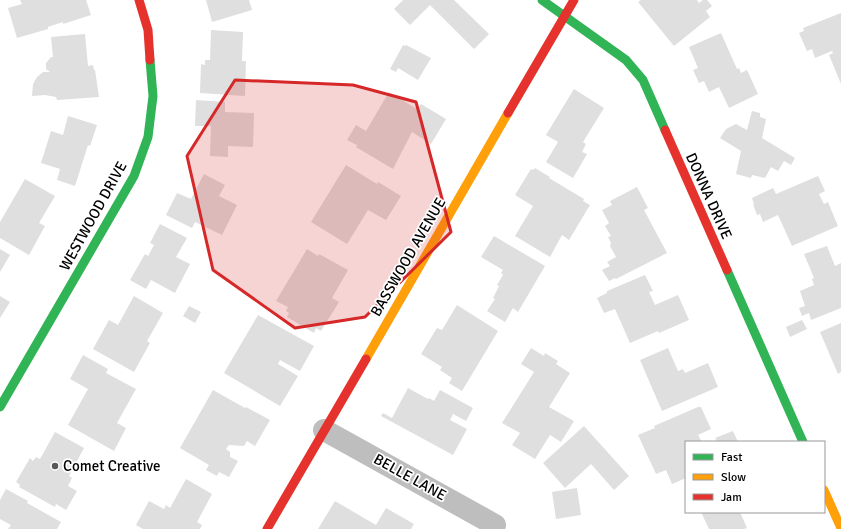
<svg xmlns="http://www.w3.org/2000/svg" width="841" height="529" font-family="Signika,sans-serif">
<rect width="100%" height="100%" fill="#fff"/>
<path fill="#dfdfdf" d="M20,0H86L91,15L63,24V22L48,27V29L17,38L8,8L22,4Z
M206,0H249L252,10L212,22Z
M403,0H454L489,34L474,49L430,5L410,25L394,9Z
M641,0H697L699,3L703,0H707L712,6L706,11L710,17L674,46L638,2Z
M841,13V84L829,55L833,53L832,51L815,58L812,49L807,51L799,33L804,31L803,28Z
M211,30L243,32L242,61H246L245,96L200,93L201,64L205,65V60H210Z
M721,33L737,69L739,68L741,73L747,70L758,94L729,108L719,87L709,92L704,81L699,83L693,70L698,68L689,47Z
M85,34L88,66L93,65L94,70H95L99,97L57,100L56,97L45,95L32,96L33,84L37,77L43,72H50L46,69V63L51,57H53L51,37Z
M403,45L405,46L406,45L431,58L418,80L398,68L396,72L390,69Z
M574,89L604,108L583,142L586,144L582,152L587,154L573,178L546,162L558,142L546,135Z
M389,92L417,109L421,104L446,119L431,144L412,132L393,169L356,147L357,145L347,140L356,125L366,131Z
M196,100L225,102V112L254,113L253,147L228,146V157L210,156L211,126H195Z
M752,111L760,113V117L766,119L762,138L795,158L791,165L784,161L778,171L771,167L765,178L752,175L751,178L736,174L741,151L720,138L726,129L736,124L747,130Z
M68,116L97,125L90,146L88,145L75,186L57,180L60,169L41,163L51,131L63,135Z
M346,165L377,184L378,182L401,196L386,220L368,210L347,244L311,222Z
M535,168L550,177L549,178L584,199L583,201L590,205L569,240L562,235L550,257L515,236L533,206L515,195L531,169L533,170Z
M204,174L225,185L219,196L237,205L222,235L195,222L192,228L166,215L177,193L191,199Z
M818,176L825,191L819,194L824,204L828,202L838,226L792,246L778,215L763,222L760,214L757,215L753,204H754L752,198L773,188L776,194Z
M25,179L55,196L39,223L45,226L29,255L0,238V222Z
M637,187L648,208L644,210L667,253L616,279L615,278L609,281L602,270L610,266L607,262L616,257L610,246L611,243L608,237L611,236L605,226L609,223L602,210L612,205L610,201Z
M160,224L187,238L176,257L190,264L175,293L151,280L146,289L130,280L145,254L148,256L154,245L150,243Z
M494,236L545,266L518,312L513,308L505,322L487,311L495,299L493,298L499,286L497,285L503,275L501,273L503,270L481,257Z
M827,246L835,266L841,263V308L811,320L809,313L802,316L799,308L805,306L800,291L814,285L812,279L814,278L804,254Z
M0,249L10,255L0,272Z
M307,249L318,256L319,254L348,270L332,298L339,302L321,331L316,328L314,333L287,317L289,313L286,311L288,307L276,301Z
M645,275L653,291L649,292L655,305L678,295L689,320L659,333L658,331L630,343L615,309L604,313L597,298L607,293V291Z
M0,296L10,302L0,318Z
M134,296L163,313L147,341L150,343L134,372L93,349L109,320L118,325Z
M457,305L498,331L462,391L449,383L452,378L440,370L442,367L421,354L437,328L442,330Z
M189,306L201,312L195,323L183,316Z
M258,315L314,346L300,371L280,360L278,364L298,376L280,406L224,373Z
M802,320L807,329L790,337L786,327Z
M841,323V372L838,374L820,332Z
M531,348L544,356L545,353L558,361L556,364L570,373L549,407L574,421L561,442L550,435L535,459L512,445L520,433L502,423L534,372L521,364Z
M668,348L678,371L683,369L685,373L708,363L718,387L662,411L640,360Z
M83,355L108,369L106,373L136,389L117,423L126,428L114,451L68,425L88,389L70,379Z
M408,388L428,399L429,398L434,401L440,390L473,408L466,421L453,414L450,420L467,429L453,455L381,416L383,413L392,418Z
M213,390L245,408L246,407L270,420L255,446L247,441L244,446L229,445L226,449L230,452V457L238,461L229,477L219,472L217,476L206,470L209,465L180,448Z
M698,407H701L711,429L698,435L702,442H686V478L672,484L666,470L656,474L638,435L655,428L654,426Z
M584,426L629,476L614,490L591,464L565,488L543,463Z
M733,431L738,442H714L717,441L715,438Z
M55,432L84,448L69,476L72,478L68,486L77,491L66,510L56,504L55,507L19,487L20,485L16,482L30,458L33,461L36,457L40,459Z
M186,479L212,494L197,522L202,525L200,529H143L136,525L149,501L164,509L166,505L170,508Z
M577,488L581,515L556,519L552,492Z
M6,489L28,501L27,503L61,522L57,529H8L11,525L0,519V500Z
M335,501L376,525L386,508L414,524L411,529H318Z
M701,512H740L747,528L744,529H709Z"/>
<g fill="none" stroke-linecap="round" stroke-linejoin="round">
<path stroke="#bebebe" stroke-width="22" d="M324,430L495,525"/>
<path stroke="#30b455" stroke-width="9" d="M542,0L626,60L643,80L665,130
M727,270L803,442
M0,407L134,176L148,137L153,96L150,60"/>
<path stroke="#ff9f0a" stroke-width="9" d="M366,359L508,113
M824,490L841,528"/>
<path stroke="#e5322d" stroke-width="9" d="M139,0L148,30L150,60
M508,113L574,0
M665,130L727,270
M267,529L366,359"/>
</g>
<path fill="#d62828" fill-opacity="0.2" stroke="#d62828" stroke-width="3" stroke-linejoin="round" d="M235,80L353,85L416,102L451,232L365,317L295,328L213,270L187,156Z"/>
<circle fill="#595959" stroke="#fff" stroke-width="1.5" cx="55" cy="466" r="4"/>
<g text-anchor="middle" stroke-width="3.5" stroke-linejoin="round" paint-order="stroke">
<g font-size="15" fill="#000" stroke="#fff">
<text transform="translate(709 196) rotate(66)" y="5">DONNA DRIVE</text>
<text transform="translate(93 216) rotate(-61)" y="5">WESTWOOD DRIVE</text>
<text transform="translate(408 257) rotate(-60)" y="5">BASSWOOD AVENUE</text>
<text transform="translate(410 477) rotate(29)" y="5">BELLE LANE</text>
</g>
<g font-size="15" fill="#000" stroke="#fff" text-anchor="start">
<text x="63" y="471">Comet Creative</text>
</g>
</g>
<rect x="685" y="441" width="140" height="72" fill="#ffffff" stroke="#999999"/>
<rect x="693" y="454" width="20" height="6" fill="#30b455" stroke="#999999"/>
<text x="721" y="461" font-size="12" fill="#000000">Fast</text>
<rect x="693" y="474" width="20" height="6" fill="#ff9f0a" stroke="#999999"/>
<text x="721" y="481" font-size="12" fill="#000000">Slow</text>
<rect x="693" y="494" width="20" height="6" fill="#e5322d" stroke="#999999"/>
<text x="721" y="501" font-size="12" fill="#000000">Jam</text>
</svg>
